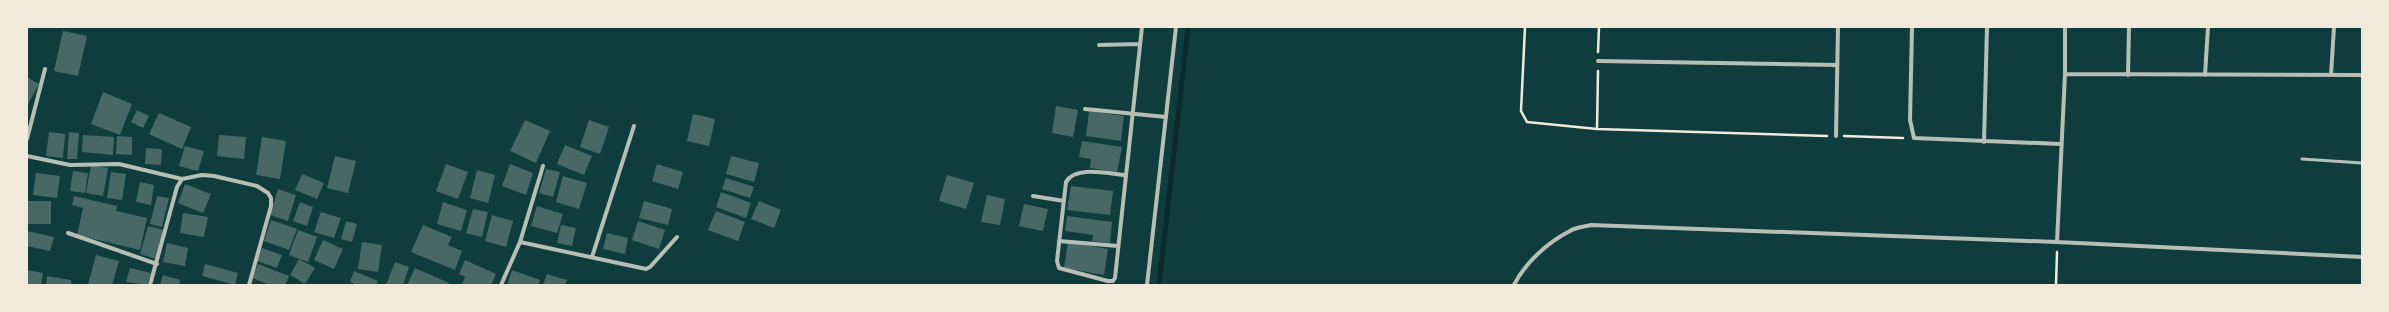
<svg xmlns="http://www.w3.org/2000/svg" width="2389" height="312" font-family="'Source Sans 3',sans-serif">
<rect width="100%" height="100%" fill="#0f3d3e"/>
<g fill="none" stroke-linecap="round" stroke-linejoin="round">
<path stroke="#0a2a2b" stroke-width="5" d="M1159,285L1188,27"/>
</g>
<path fill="#486865" d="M63,31L87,36L78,76L54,71Z
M27,77L39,84L27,106Z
M103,92L132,104L120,135L91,124Z
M1056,106L1078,110L1073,137L1052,133Z
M137,110L149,116L143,128L131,122Z
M1089,111L1124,116L1121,141L1086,136Z
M159,113L191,127L182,149L149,134Z
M693,114L715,119L709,146L687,141Z
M525,120L550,131L536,163L510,151Z
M589,120L609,127L600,154L580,147Z
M49,132L65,134L63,158L46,156Z
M69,132L79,133L77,159H67Z
M83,135L114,137L113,155L82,152Z
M219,135L246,137L244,159L217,156Z
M117,136L132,137V155L116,154Z
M262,137L286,141L280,179L256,175Z
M1082,141L1122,147L1117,172L1090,168L1091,159L1079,157Z
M565,145L592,156L584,175L557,164Z
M185,146L204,151L198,171L179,166Z
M146,148L162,149L161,165L145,164Z
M335,156L356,161L348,193L327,188Z
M731,156L759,163L754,182L726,174Z
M446,164L468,172L458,199L436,191Z
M510,164L533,173L526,195L502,186Z
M657,164L683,172L678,189L652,181Z
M91,165L108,168L103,196L86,193Z
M546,169L560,172L553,197L539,193Z
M477,170L495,175L488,203L470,198Z
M73,171L88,173L85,193L70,191Z
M111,172L126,174L122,200L107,198Z
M36,173L60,176L57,198L33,195Z
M302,174L324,183L317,199L295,190Z
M947,175L974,183L966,209L939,201Z
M563,176L587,183L579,209L556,202Z
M726,178L754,187L750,198L722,189Z
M140,182L154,185L151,205L136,202Z
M185,184L211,194L203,213L178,203Z
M1071,186L1113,191L1110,215L1067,210Z
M278,189L296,195L288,221L270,215Z
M721,192L751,203L746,218L716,207Z
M987,195L1005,199L1000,225L981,222Z
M74,196L117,206L116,211L147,218L140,250L77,235L83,208L72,205Z
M157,196L169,198L162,227L150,224Z
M28,201H51V224H28Z
M644,201L672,209L668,225L639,218Z
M759,201L781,210L774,228L751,219Z
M300,202L313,207L307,226L293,221Z
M443,202L467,210L461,231L437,224Z
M1024,204L1048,209L1043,231L1019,226Z
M537,206L563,214L557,233L531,226Z
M473,209L488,212L482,237L466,233Z
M716,211L745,222L738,241L708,230Z
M321,212L341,218L334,238L314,232Z
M183,213L208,217L204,237L180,233Z
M492,215L513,221L506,247L485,241Z
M1067,216L1112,222L1110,243L1092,241L1093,235L1065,231Z
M271,220L297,229L289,250L264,241Z
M346,221L357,224L352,242L341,239Z
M638,221L665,230L659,249L632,240Z
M423,225L452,237L448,245L462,251L455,270L411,252Z
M561,225L576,228L572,246L557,243Z
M148,226L164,230L156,259L140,254Z
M298,230L317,237L308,262L289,255Z
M27,231L54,237L50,251L27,246Z
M607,233L628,238L625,254L603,249Z
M323,240L343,249L334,269L314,260Z
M362,242L382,245L378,272L358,269Z
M1068,242L1108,249L1104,275L1064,268Z
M167,243L188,248L185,266L163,262Z
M262,248L282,255L277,268L257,261Z
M96,255L119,261L112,285H88Z
M299,259L315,268L305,284L290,275Z
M465,260L496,274L491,285H462L465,277L459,274Z
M395,262L409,267L403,285H386Z
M205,264L238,273L235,285L202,276Z
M258,264L289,276L285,285H270L252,278Z
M130,268L151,273L147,285L126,282Z
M415,268L449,283L448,285H407Z
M27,270L43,273L41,285H27Z
M512,270L540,280L538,285H507Z
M354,271L378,281L376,285H357L350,282Z
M547,274L567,280L565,285H543Z
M163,275L180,280L179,285H160Z
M47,276L71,280V285H46Z"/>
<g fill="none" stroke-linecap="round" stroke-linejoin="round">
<path stroke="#f1e9da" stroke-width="2.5" d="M1525,27L1521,111L1527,122L1597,129
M1598,52L1599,27
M1598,71L1597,129L1827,136
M1844,136L1903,138
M2056,285L2057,252"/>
<path stroke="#b8beb3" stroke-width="3" d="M2302,159L2362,163"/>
<path stroke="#b8beb3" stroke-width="4" d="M1912,27L1910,120L1914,138L2061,144
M1099,45L1140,44
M1598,61L1837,65
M2065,74V27
M2128,75L2129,27
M2205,75L2208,27
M2331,75L2334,27
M1085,109L1166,117
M1836,136L1838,27
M27,139L45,69
M1984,142L1987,27
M27,156L70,165L119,164L182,179L202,175L214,176L257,186L268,193L271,198V206L249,285
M1126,175C1109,174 1075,165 1066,182L1057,261L1059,268L1108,281H1113L1115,278L1142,27
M1033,196L1064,201
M68,233L157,264
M1059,241L1118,246
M520,242L646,269L650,267L677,237
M2057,242L2065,74L2362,75
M592,257L634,126
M150,285L177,187L182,179
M501,285L520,242L543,166
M1147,285L1176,27
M1514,285C1525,263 1548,242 1570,231C1576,227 1584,227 1591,225L2057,242L2362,257"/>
</g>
<rect width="2389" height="312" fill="none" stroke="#f1e9da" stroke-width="56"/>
</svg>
